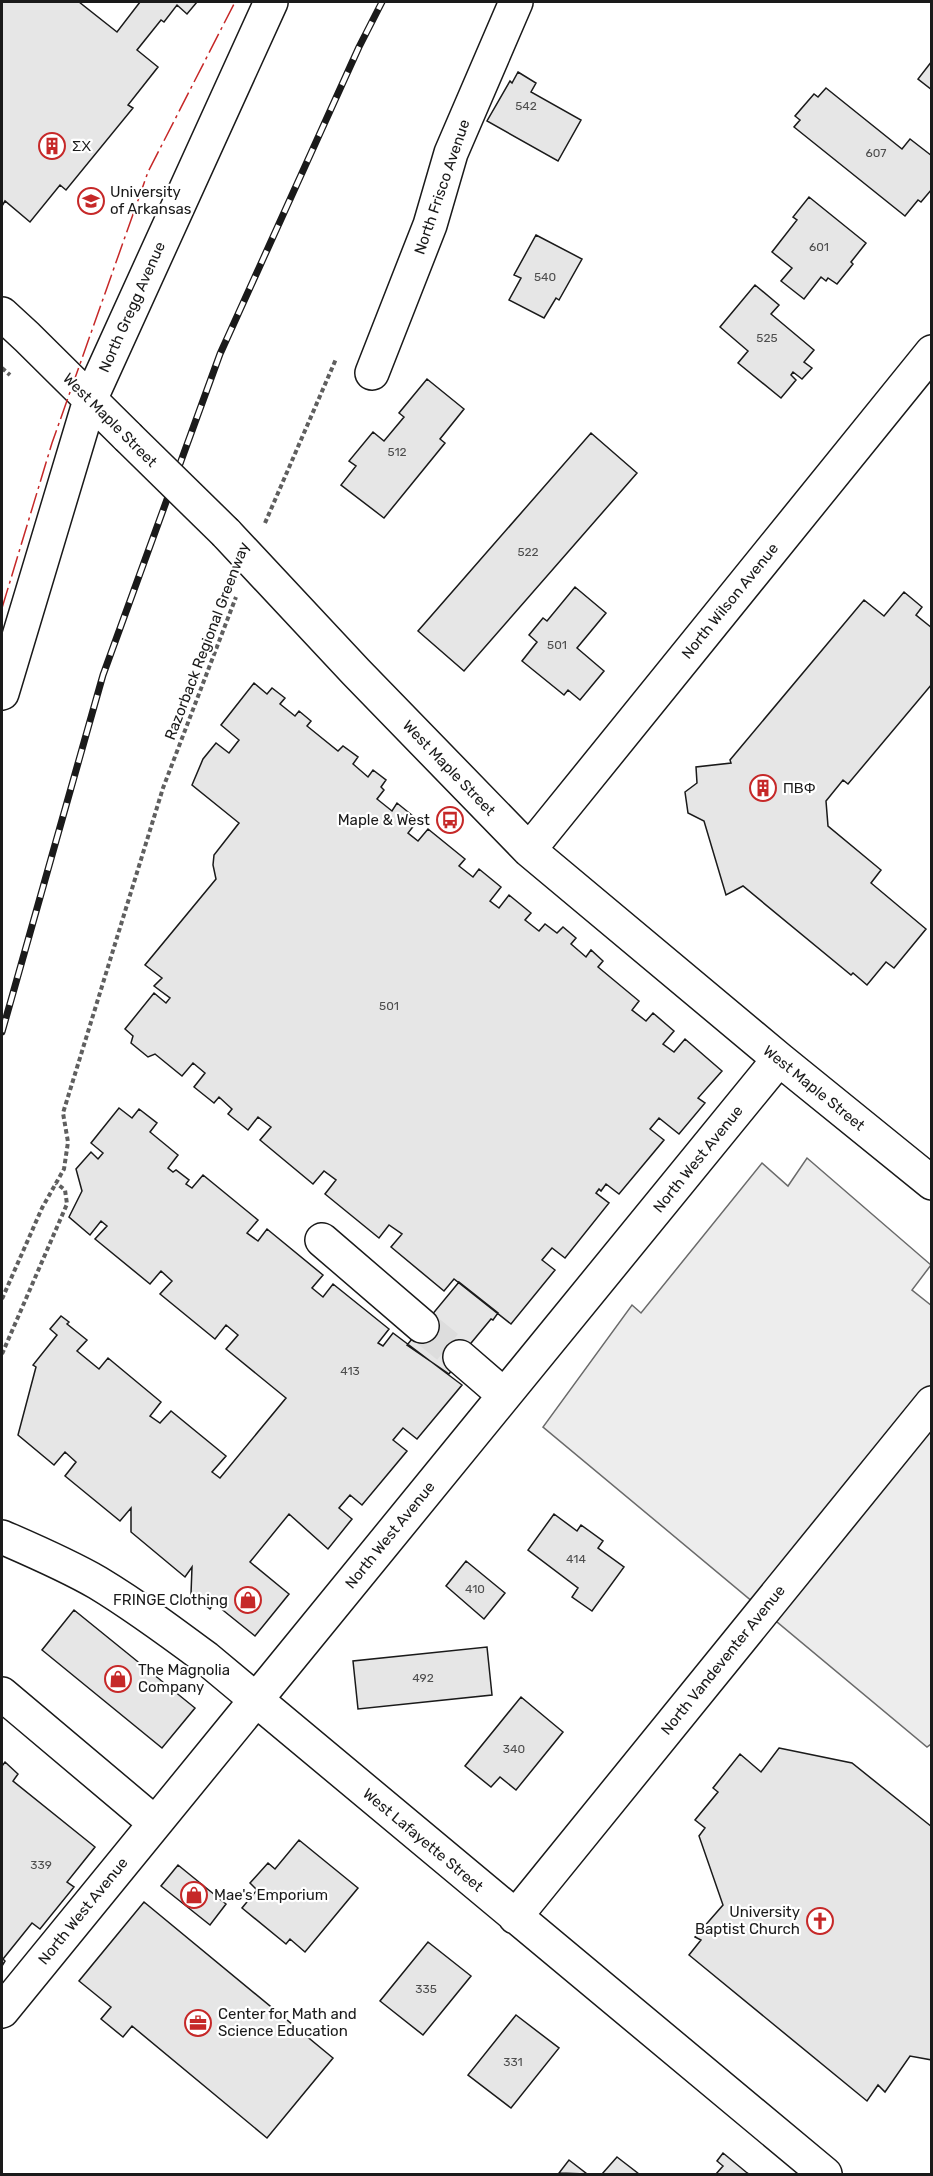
<svg xmlns="http://www.w3.org/2000/svg" width="933" height="2176" font-family="Rubik,sans-serif">
<rect width="100%" height="100%" fill="#fff"/>
<path fill="#ededed" stroke="#6a6a6a" stroke-width="1.5" d="M807,1158L931,1265L912,1290L932,1306L931,1744L927,1747L543,1427L632,1305L641,1313L762,1163L788,1186Z"/>
<path fill="#e6e6e6" stroke="#1a1a1a" stroke-width="1.5" d="M2,2H79L117,32L140,2H197L187,14L177,5L164,22L161,20L137,50L158,67L128,105L133,108L66,190L60,185L30,222L5,201L2,206Z
M932,61V90L918,79Z
M518,72L536,83L531,92L581,120L558,161L487,121L510,81L512,83Z
M826,88L902,149L910,139L932,156V189L921,202L918,200L905,216L794,127L800,120L795,116L814,94L818,97Z
M809,197L866,243L851,262L853,264L837,284L828,278L826,281L821,277L804,299L781,281L792,268L772,252L797,220L793,217Z
M536,235L582,259L559,300L556,298L544,318L509,300L521,278L514,275Z
M755,285L779,305L771,314L814,350L804,362L812,368L802,379L793,372L791,375L796,380L781,398L738,363L748,351L720,327Z
M427,379L464,409L440,439L445,443L384,518L341,485L356,466L349,461L373,432L384,441L404,417L399,413Z
M591,433L637,473L464,671L418,631Z
M575,587L606,613L577,648L604,671L580,700L568,690L564,695L522,661L537,642L529,635L543,618L547,621Z
M904,592L922,607L916,615L932,628V684L848,784L843,780L826,801L828,826L881,870L871,883L926,929L894,968L886,962L867,985L853,973L851,975L743,886L726,895L704,821L688,813L685,792L697,783L696,767L731,763L730,760L864,600L884,616Z
M254,683L267,694L272,688L285,698L280,704L295,716L299,711L311,721L307,726L338,751L343,746L358,757L353,764L368,777L373,770L386,780L381,787L384,790L377,799L392,811L397,803L418,820L408,833L418,841L428,829L465,859L459,866L473,877L479,869L501,887L490,901L499,908L509,895L531,913L525,920L539,931L545,924L557,933L563,927L576,938L571,944L586,957L591,950L603,961L598,967L639,1001L632,1010L646,1021L653,1013L674,1031L663,1044L674,1052L685,1039L722,1071L698,1098L705,1103L679,1134L659,1118L650,1129L664,1140L619,1194L606,1184L601,1191L599,1189L596,1193L609,1203L565,1258L552,1248L542,1260L555,1270L511,1324L454,1279L444,1291L391,1247L402,1234L389,1225L379,1238L325,1194L336,1180L324,1171L313,1184L260,1140L271,1127L258,1117L248,1130L228,1114L232,1109L219,1097L214,1103L194,1087L205,1073L193,1063L182,1076L155,1054L148,1057L131,1043L133,1036L125,1029L154,993L166,1003L170,998L154,986L162,978L145,965L216,879L213,865L214,855L239,823L192,785L203,759L216,743L229,753L239,740L221,725Z
M119,1108L132,1118L139,1109L157,1123L150,1132L178,1155L168,1168L173,1172L176,1170L189,1180L186,1184L192,1188L203,1175L258,1220L247,1233L258,1241L267,1229L323,1275L312,1288L323,1297L333,1284L389,1329L378,1343L383,1346L393,1333L462,1385L417,1439L403,1428L393,1440L407,1451L362,1505L350,1495L339,1508L352,1519L328,1549L289,1514L250,1562L289,1594L255,1636L214,1603L210,1609L191,1594L192,1567L185,1577L131,1532V1508L120,1521L65,1476L76,1462L65,1452L54,1465L18,1435L36,1367L33,1365L57,1335L50,1329L61,1316L69,1322L67,1324L87,1340L77,1351L99,1369L108,1358L161,1402L150,1416L160,1423L171,1411L226,1456L212,1472L220,1478L286,1398L226,1349L238,1335L226,1325L215,1339L160,1294L172,1281L161,1271L150,1284L95,1239L107,1226L101,1221L90,1235L69,1217L82,1191L76,1169L91,1152L98,1159L103,1153L91,1143Z
M459,1282L498,1313L493,1320L491,1319L452,1366L454,1367L449,1374L407,1345Z
M554,1514L577,1531L581,1525L603,1541L598,1548L624,1567L592,1611L572,1597L578,1588L528,1550Z
M466,1561L505,1593L484,1619L446,1586Z
M74,1610L195,1708L162,1748L42,1650Z
M487,1647L492,1695L358,1709L353,1661Z
M521,1697L563,1732L516,1790L500,1777L491,1787L465,1766Z
M779,1748L852,1763L932,1827V2060L910,2056L885,2092L878,2085L867,2101L689,1955L701,1940L695,1937L723,1905L699,1836L705,1828L695,1820L718,1792L713,1788L740,1754L761,1772Z
M5,1762L18,1774L13,1781L95,1847L67,1882L74,1887L40,1929L32,1923L3,1959L5,1961L2,1966V1766Z
M299,1840L358,1888L305,1952L290,1939L286,1944L242,1908L257,1890L250,1883L268,1863L275,1869Z
M178,1865L226,1904L210,1925L161,1886Z
M144,1902L333,2058L267,2138L132,2026L123,2037L101,2019L111,2007L79,1981Z
M428,1942L471,1976L423,2035L380,2001Z
M516,2015L559,2048L511,2108L468,2075Z
M723,2153L746,2172L749,2174H716L723,2166L717,2161Z
M617,2157L639,2174H602Z
M569,2160L587,2174L559,2173Z"/>
<g fill="none" stroke-linecap="round" stroke-linejoin="round">
<path stroke="#ddd" stroke-width="33" stroke-dasharray="33 16" stroke-linecap="butt" d="M422,1326L460,1357"/>
<defs>
<path id="minor" d="M2,314L27,337L128,437
M372,373L430,225L451,153L516,2
M226,533L356,672L529,850L779,1059L932,1183
M2,693L90,400L271,2
M529,850L932,352
M322,1240L422,1326
M460,1357L504,1395
M2,1537C34,1551 67,1565 98,1583C136,1606 171,1632 206,1658L825,2174
M2,1694L155,1823
M515,1917L932,1403
M2,2011L779,1059"/>
</defs>
<use href="#minor" stroke="#1a1a1a" stroke-width="36"/>
<path stroke="#5f5f5f" stroke-width="4" stroke-dasharray="4.5 3" stroke-linecap="butt" d="M2,368L10,375
M265,523L336,359
M2,1299L42,1208L64,1169L68,1142L63,1113L163,788L236,597
M2,1354L67,1204L65,1190L56,1183"/>
<use href="#minor" stroke="#fff" stroke-width="33"/>
<defs>
<path id="rail" d="M2,1032L103,675L220,354L359,47L382,2"/>
</defs>
<use href="#rail" stroke="#1a1a1a" stroke-width="7"/>
<use href="#rail" stroke="#fff" stroke-width="4.5" stroke-dasharray="14" stroke-linecap="butt"/>
<defs>
<path id="minor-bridge" d="M128,437L226,533"/>
</defs>
<use href="#minor-bridge" stroke="#1a1a1a" stroke-width="36" stroke-linecap="butt"/>
<use href="#minor-bridge" stroke="#fff" stroke-width="33"/>
<path stroke="#c62828" stroke-width="1.5" stroke-dasharray="21 4.5 3 4.5" stroke-linecap="butt" d="M2,608L52,443L148,172L235,2"/>
</g>
<defs>
<symbol id="building-ring" viewBox="-11 -11 22 22"><circle r="9.5" fill="#fff" stroke="#c62828" stroke-width="1.5"/><path d="M-4-6H4V6H1V3H-1V6H-4ZM-2.5-4.3h1.7v1.8h-1.7ZM.8-4.3h1.7v1.8H.8ZM-2.5-1h1.7V.8h-1.7ZM.8-1h1.7V.8H.8Z" fill="#c62828"/></symbol>
<symbol id="university-ring" viewBox="-11 -11 22 22"><circle r="9.5" fill="#fff" stroke="#c62828" stroke-width="1.5"/><path d="M0-5L7-2L0 1L-7-2ZM-4 1L0 2.5L4 1V4Q0 6-4 4Z" fill="#c62828"/></symbol>
<symbol id="bus-ring" viewBox="-11 -11 22 22"><circle r="9.5" fill="#fff" stroke="#c62828" stroke-width="1.5"/><path d="M-5-6H5V4H4V6H2V4H-2V6H-4V4H-5ZM-3.5-4V0h7V-4ZM-3.5 1.2v1.5H-2V1.2ZM2 1.2v1.5H3.5V1.2Z" fill="#c62828"/></symbol>
<symbol id="shop-ring" viewBox="-11 -11 22 22"><circle r="9.5" fill="#fff" stroke="#c62828" stroke-width="1.5"/><path d="M-5-2.5h2.3a2.7 3.5 0 0 1 5.4 0H5L5.5 6h-11ZM-1.5-2.5h3a1.5 2.3 0 0 0-3 0Z" fill="#c62828"/></symbol>
<symbol id="church-ring" viewBox="-11 -11 22 22"><circle r="9.5" fill="#fff" stroke="#c62828" stroke-width="1.5"/><path d="M-1.2-6h2.4v3.5h3.3v2.4h-3.3V6h-2.4V-.1h-3.3v-2.4h3.3Z" fill="#c62828"/></symbol>
<symbol id="office-ring" viewBox="-11 -11 22 22"><circle r="9.5" fill="#fff" stroke="#c62828" stroke-width="1.5"/><path d="M-6-3h4V-5.5h4V-3h4V5H-6ZM-1-4.5V-3h2v-1.5ZM-6 0V1H6V0Z" fill="#c62828"/></symbol>
</defs>
<g fill-rule="evenodd">
<use href="#building-ring" x="37" y="131" width="30" height="30"/>
<use href="#university-ring" x="76" y="186" width="30" height="30"/>
<use href="#building-ring" x="748" y="773" width="30" height="30"/>
<use href="#bus-ring" x="435" y="805" width="30" height="30"/>
<use href="#shop-ring" x="233" y="1585" width="30" height="30"/>
<use href="#shop-ring" x="103" y="1664" width="30" height="30"/>
<use href="#shop-ring" x="179" y="1880" width="30" height="30"/>
<use href="#church-ring" x="805" y="1906" width="30" height="30"/>
<use href="#office-ring" x="183" y="2008" width="30" height="30"/>
</g>
<g text-anchor="middle" stroke-width="4.5" stroke-linejoin="round" paint-order="stroke">
<g font-size="12" fill="#4d4d4d">
<text x="526" y="110">542</text>
<text x="876" y="157">607</text>
<text x="819" y="251">601</text>
<text x="545" y="281">540</text>
<text x="767" y="342">525</text>
<text x="397" y="456">512</text>
<text x="528" y="556">522</text>
<text x="557" y="649">501</text>
<text x="389" y="1010">501</text>
<text x="350" y="1375">413</text>
<text x="576" y="1563">414</text>
<text x="475" y="1593">410</text>
<text x="423" y="1682">492</text>
<text x="514" y="1753">340</text>
<text x="41" y="1869">339</text>
<text x="426" y="1993">335</text>
<text x="513" y="2066">331</text>
</g>
<g font-size="15" fill="#1a1a1a" stroke="#fff" text-anchor="start">
<text x="72" y="151">ΣΧ</text>
<text x="110" y="197">University<tspan x="110" dy="17">of Arkansas</tspan></text>
<text x="783" y="793">ΠΒΦ</text>
<text x="430" y="825" text-anchor="end">Maple &amp; West</text>
<text x="228" y="1605" text-anchor="end">FRINGE Clothing</text>
<text x="138" y="1675">The Magnolia<tspan x="138" dy="17">Company</tspan></text>
<text x="214" y="1900">Mae's Emporium</text>
<text x="800" y="1917" text-anchor="end">University<tspan x="800" dy="17">Baptist Church</tspan></text>
<text x="218" y="2019">Center for Math and<tspan x="218" dy="17">Science Education</tspan></text>
</g>
<g font-size="15" fill="#1a1a1a" stroke="#fff">
<text transform="translate(442 187) rotate(-71)" y="5">North Frisco Avenue</text>
<text transform="translate(132 307) rotate(-66)" y="5">North Gregg Avenue</text>
<text transform="translate(110 420) rotate(45)" y="5">West Maple Street</text>
<text transform="translate(730 601) rotate(-51)" y="5">North Wilson Avenue</text>
<text transform="translate(207 641) rotate(-69)" y="5">Razorback Regional Greenway</text>
<text transform="translate(449 768) rotate(46)" y="5">West Maple Street</text>
<text transform="translate(814 1088) rotate(39)" y="5">West Maple Street</text>
<text transform="translate(698 1159) rotate(-51)" y="5">North West Avenue</text>
<text transform="translate(390 1535) rotate(-51)" y="5">North West Avenue</text>
<text transform="translate(723 1660) rotate(-51)" y="5">North Vandeventer Avenue</text>
<text transform="translate(423 1840) rotate(40)" y="5">West Lafayette Street</text>
<text transform="translate(83 1911) rotate(-51)" y="5">North West Avenue</text>
</g>
</g>
<rect width="933" height="2176" fill="none" stroke="#1a1a1a" stroke-width="6"/>
</svg>
